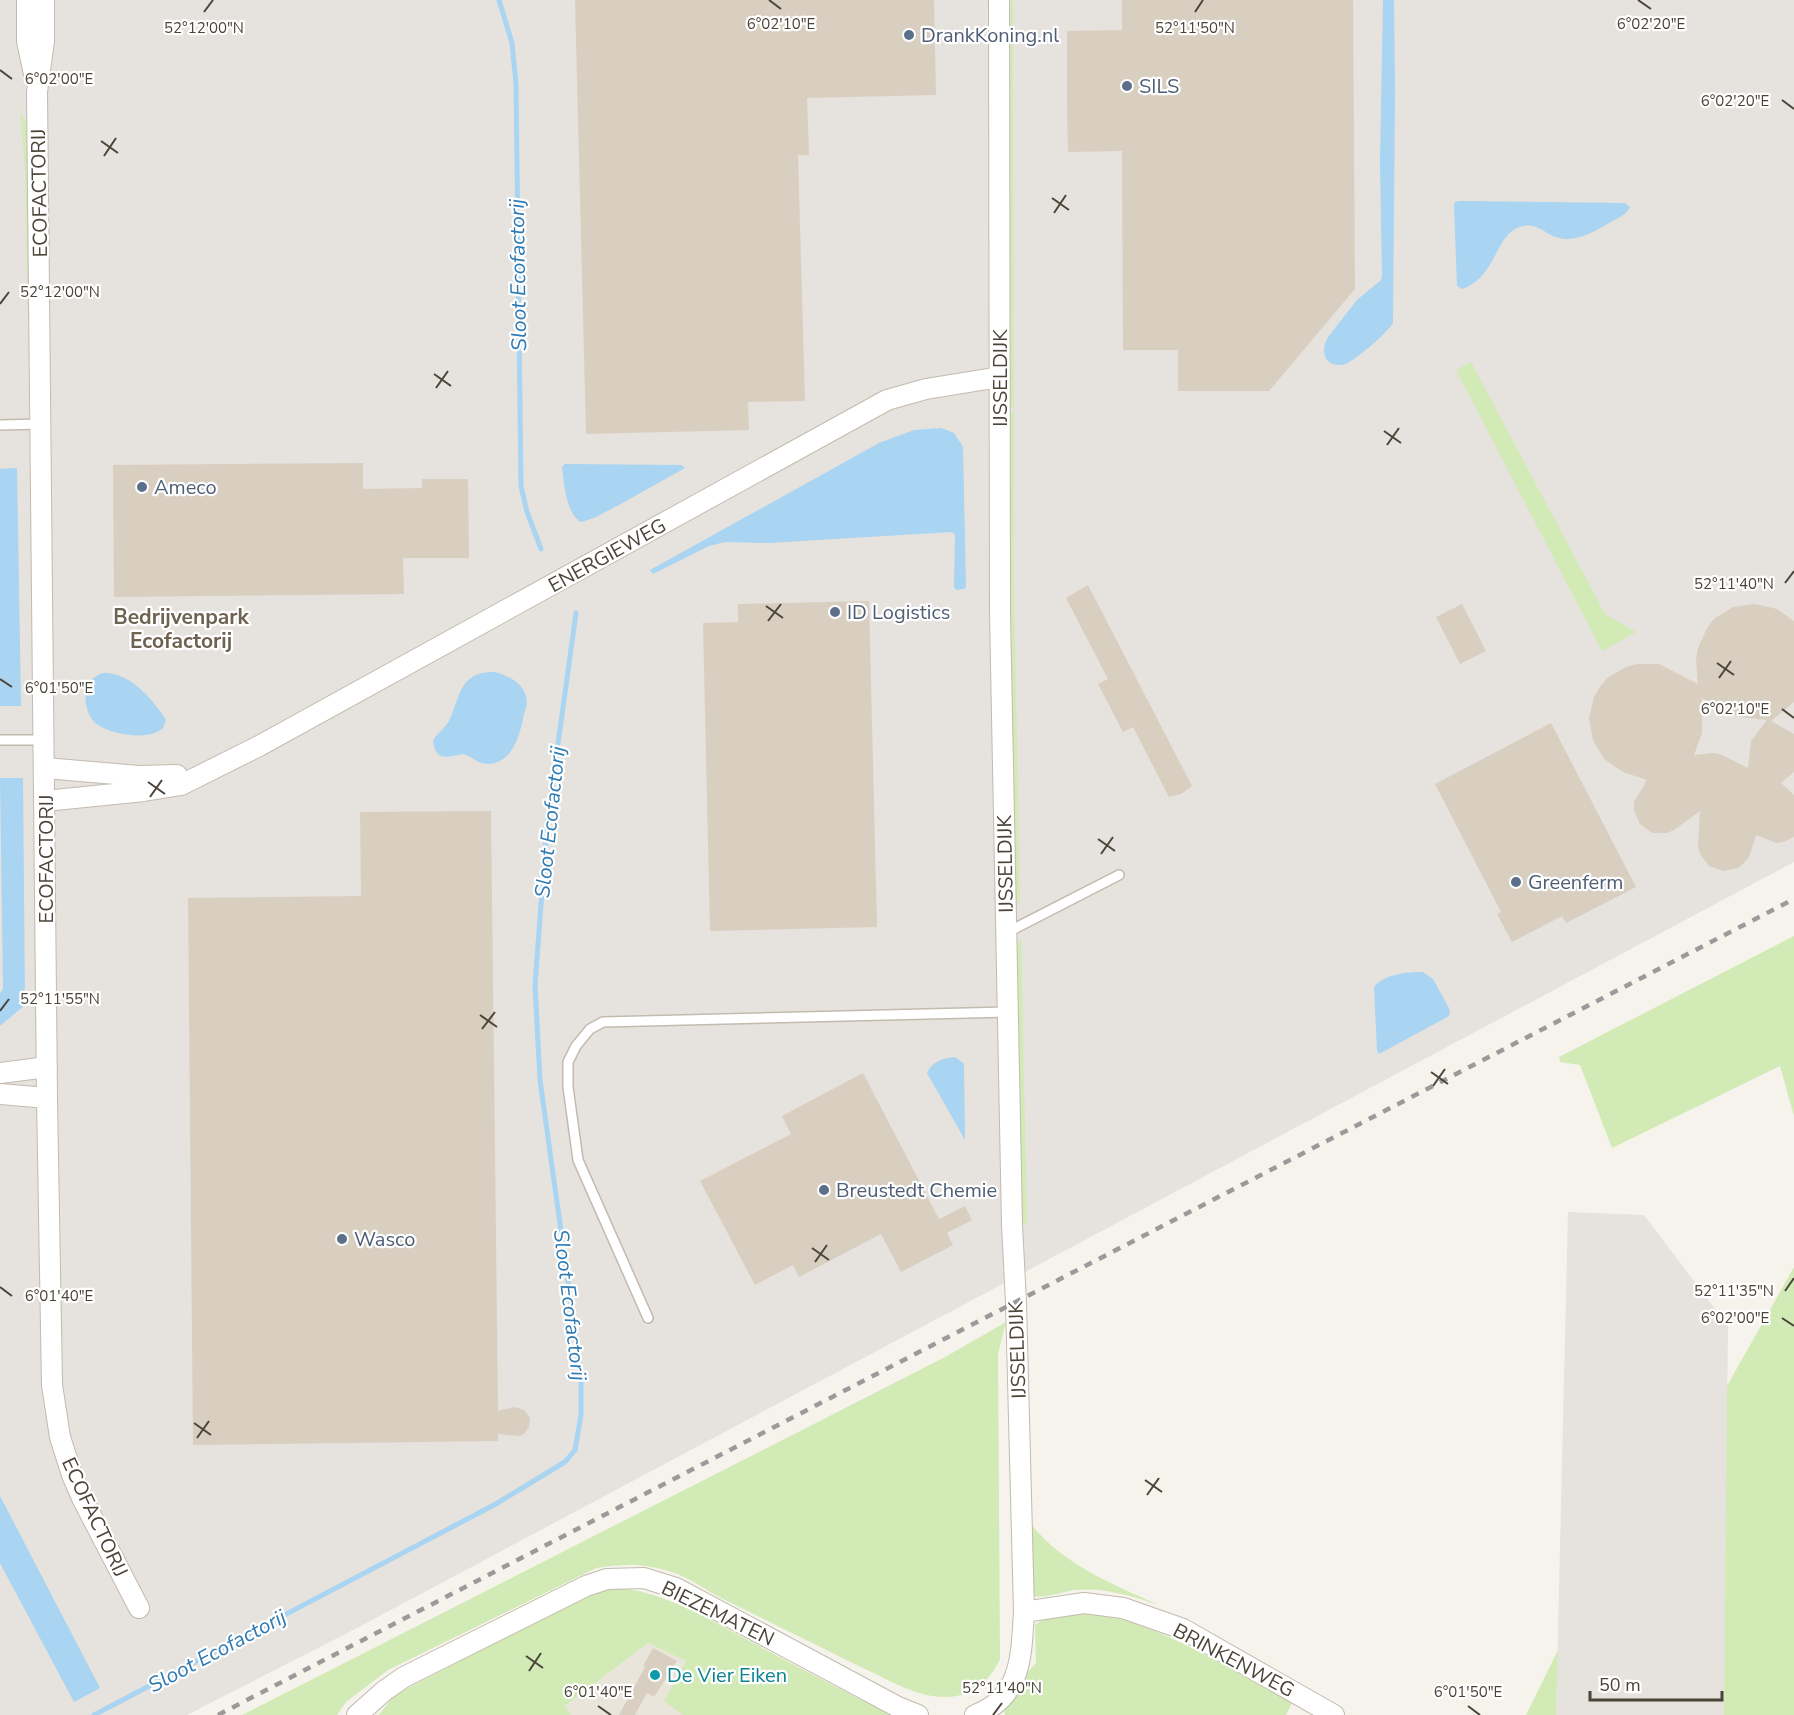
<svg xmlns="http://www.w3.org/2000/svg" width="1794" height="1715" font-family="'Nunito Sans',sans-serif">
<rect width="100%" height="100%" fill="#f6f3ec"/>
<path fill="#eae5da" d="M648,1643L686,1661L683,1715H571L565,1706Z"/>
<path fill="#e6e2dd" d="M0,0H1794V862L357,1628L187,1715H0Z
M1568,1212L1644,1215L1728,1326L1724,1715H1556Z"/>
<path fill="#d2eab5" d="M1008,0H1013L1014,408H1009Z
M20,110L27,126L29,393L25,169Z
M1471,362L1605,614L1636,632L1602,651L1456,370Z
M1014,411V581L1020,905L1015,895L1008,556L1009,412Z
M1794,936V1116L1780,1066L1612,1148L1580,1065L1560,1062L1559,1057Z
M1021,937L1027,1223L1021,1224L1016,948Z
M1794,1267V1715H1724L1727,1386Z
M1006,1322L998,1354L1000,1659C990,1682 969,1698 944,1697C917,1697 891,1681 867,1670C820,1647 772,1623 725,1600C707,1591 688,1576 668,1571C643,1563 622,1564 596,1568L388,1670L346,1702L337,1715H242L808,1427L947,1356Z
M1028,1520C1059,1563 1112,1584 1159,1605C1132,1596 1104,1587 1075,1590C1059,1592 1044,1600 1028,1595Z
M614,1588C662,1589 715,1623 757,1645C802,1669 847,1693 892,1715H683L664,1701L686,1661L648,1643L565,1706L571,1715H379L392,1698L402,1691L594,1592Z
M1077,1613C1141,1611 1235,1672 1292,1703L1286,1715H1005C1000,1697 1025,1676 1036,1663L1035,1625C1046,1616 1063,1615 1077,1613Z
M1558,1650L1556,1715H1526Z"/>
<path fill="#a9d4f2" d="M1383,0H1394L1395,92L1393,323C1388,332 1355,361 1345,364C1339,366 1332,365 1327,360C1322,353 1324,344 1328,337L1357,300L1381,280L1382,276L1380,162Z
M1459,201L1625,203L1630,207C1627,215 1616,219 1609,223C1590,234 1570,246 1549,234C1541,229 1534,224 1524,226C1494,231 1499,276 1462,289L1457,286L1454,206L1455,202Z
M941,428L954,433L963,447L966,587L964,589L956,590L954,587L955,535L952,532L768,543L725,542L709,546L653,574L650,570L879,443L914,430Z
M565,464L682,465L685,468L619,505L594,518L581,522C566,514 564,483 562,467Z
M17,468L21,706H0V469Z
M494,672C507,675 522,682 526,696C528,702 526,708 524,714C520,733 514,762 489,764C478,764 473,757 463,754C447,757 435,762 433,740C438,733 445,728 449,721C461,697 458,672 494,672Z
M102,673C129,671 153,699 166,720L163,728C150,741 111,735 97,724C85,716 82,693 90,681C93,678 98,675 102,673Z
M0,778H23L25,1005L0,1026V993L3,989Z
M1423,972L1433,979L1450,1010L1449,1016L1379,1054L1377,1051L1374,987C1384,974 1407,972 1423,972Z
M955,1057L964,1064L965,1140L927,1073C932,1061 944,1058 955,1057Z
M0,1496L100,1688L74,1702L0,1563Z"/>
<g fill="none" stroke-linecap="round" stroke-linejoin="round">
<path stroke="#a9d4f2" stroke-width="5" d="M499,0L512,43L516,84L521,486L527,512L541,549
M94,1715L494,1505L565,1462L575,1450L581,1415V1375L540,1080L535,985L547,824L576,613"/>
</g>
<path fill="#d8cfc1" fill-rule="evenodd" d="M575,0H934L936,95L807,98L809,155H798L805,401L748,402L749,430L586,434Z
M1122,0H1353L1355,289L1269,391H1178V350H1123L1122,151L1068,152L1067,106V31L1122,30Z
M363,463V489L422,488V479H468L469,558H403L404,594L114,597L113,465Z
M1088,585L1192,786L1181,794L1169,797L1133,727L1123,732L1098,684L1108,679L1066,598Z
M869,601L877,927L710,931L703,623L738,622V604Z
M1462,604L1486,651L1460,664L1436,617Z
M1755,604L1777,609L1794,621V702L1771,721L1794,734V772L1781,783L1794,795V837L1783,842L1776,843L1756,835L1749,857L1744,863L1738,868L1723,871L1709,866L1700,854L1698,847L1700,811L1674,830L1667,833H1652L1640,824L1634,810V802L1647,780L1623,772L1604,759L1593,740L1589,718L1594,697L1600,687L1607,678L1626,667L1637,664H1659L1698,684L1696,659L1698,648L1707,628L1714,619L1733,607ZM1702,698L1730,713L1740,717L1767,720L1751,741L1748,768L1722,755L1714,753L1694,755L1702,733Z
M1551,723L1636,887L1566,923L1562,916L1512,942L1497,914L1501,912L1435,784Z
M491,811L498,1411L515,1407L524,1410L530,1418L529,1427L524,1434L520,1436L498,1434V1441L193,1445L188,898L361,896L360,812Z
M863,1073L939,1219L965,1206L972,1220L947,1233L953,1245L901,1272L881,1234L799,1277L793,1265L755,1285L700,1181L791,1134L782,1116Z
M653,1648L677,1661L654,1697L647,1693L635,1715H619L645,1667L643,1666Z"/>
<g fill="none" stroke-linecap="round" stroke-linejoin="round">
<defs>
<path id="lane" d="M0,425L41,424
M0,740H45
M1006,933L1119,875
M648,1318L578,1160L568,1087V1062L576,1046L590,1029L603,1022L1008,1012"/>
<path id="street" d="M27,0V41L34,74
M44,0V41L37,92L47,1098L52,1385L60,1437L72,1475L83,1500L139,1608
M45,768L139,776L177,775
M45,801L144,791L181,785L259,746L887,400L926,389L1000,377
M0,1073L47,1067
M0,1094L47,1098
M1024,1612L1084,1603L1123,1608L1183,1629L1334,1715
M357,1715L384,1691L404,1677L586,1586L607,1579L644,1578L676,1588L898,1707L918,1715
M975,1715C1023,1697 1021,1654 1024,1612L1016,1302L1012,1225L1000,613L999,0"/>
</defs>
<use href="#lane" stroke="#c2bbae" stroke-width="12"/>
<use href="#street" stroke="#c2bbae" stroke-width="22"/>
<use href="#lane" stroke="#fff" stroke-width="9"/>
<use href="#street" stroke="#fff" stroke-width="20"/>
<path stroke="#9a9a9a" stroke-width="4.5" stroke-dasharray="8 8" stroke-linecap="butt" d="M218,1715L1794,899"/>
</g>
<path fill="none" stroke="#4b4439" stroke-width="2" d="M769,0L781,9M1638,0L1651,9M204,12L213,0M1195,12L1203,0M0,70L12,79M1782,100L1794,109M101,141L118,153M104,156L116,138M1052,198L1069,210M1054,213L1066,195M0,304L9,292M434,374L451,386M436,388L448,371M1384,431L1401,443M1387,445L1399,428M1785,583L1794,571M766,606L783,618M768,621L781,604M1717,663L1734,675M1719,678L1731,661M0,679L12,687M1782,709L1794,718M148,782L165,794M150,797L162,780M1098,839L1115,851M1101,854L1113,837M0,1011L9,999M480,1015L497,1027M482,1029L495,1012M1431,1072L1448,1084M1433,1086L1445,1069M812,1248L829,1260M815,1262L827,1245M0,1287L12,1296M1785,1291L1794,1278M1782,1318L1794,1326M194,1423L211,1435M197,1438L209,1421M1145,1480L1162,1492M1147,1495L1159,1478M526,1656L543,1668M529,1671L541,1653M598,1706L611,1715M1468,1706L1480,1715M993,1715L1002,1703"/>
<g fill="#5c6f8a" stroke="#fff" stroke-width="2">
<circle cx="909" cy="35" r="6"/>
<circle cx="1127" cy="86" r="6"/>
<circle cx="142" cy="487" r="6"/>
<circle cx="835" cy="612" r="6"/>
<circle cx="1516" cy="882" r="6"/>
<circle cx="824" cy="1190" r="6"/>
<circle cx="342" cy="1239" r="6"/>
</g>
<circle fill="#0f9aa8" stroke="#fff" stroke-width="2" cx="655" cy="1675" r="6"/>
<g text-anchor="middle" stroke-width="4.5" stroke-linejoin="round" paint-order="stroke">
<g font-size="20" fill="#4e5e75" stroke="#fff" text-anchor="start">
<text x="921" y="42">DrankKoning.nl</text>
<text x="1139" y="93">SILS</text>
<text x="154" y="494">Ameco</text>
<text x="847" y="619">ID Logistics</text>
<text x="1528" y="889">Greenferm</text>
<text x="836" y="1197">Breustedt Chemie</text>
<text x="354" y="1246">Wasco</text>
</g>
<g font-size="20" fill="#4b4439" stroke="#fff">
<text transform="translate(39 193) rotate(-91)" y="7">ECOFACTORIJ</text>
<text transform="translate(1000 378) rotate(-90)" y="7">IJSSELDIJK</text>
<text transform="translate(607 555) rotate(-29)" y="7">ENERGIEWEG</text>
<text transform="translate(46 859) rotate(-90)" y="7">ECOFACTORIJ</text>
<text transform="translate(1005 864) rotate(-91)" y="7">IJSSELDIJK</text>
<text transform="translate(1017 1350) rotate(-92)" y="7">IJSSELDIJK</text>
<text transform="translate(95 1517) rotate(65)" y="7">ECOFACTORIJ</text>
<text transform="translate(718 1613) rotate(26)" y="7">BIEZEMATEN</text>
<text transform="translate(1234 1660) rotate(28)" y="7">BRINKENWEG</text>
</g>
<g font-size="20" fill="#0d838f" stroke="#fff" text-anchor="start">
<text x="667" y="1682">De Vier Eiken</text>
</g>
<g font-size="21" font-style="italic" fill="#2e7ab2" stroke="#fff">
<text transform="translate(518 275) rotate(-91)" y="7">Sloot Ecofactorij</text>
<text transform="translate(550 822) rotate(-84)" y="7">Sloot Ecofactorij</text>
<text transform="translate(570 1305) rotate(83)" y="7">Sloot Ecofactorij</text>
<text transform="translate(217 1651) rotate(-28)" y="7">Sloot Ecofactorij</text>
</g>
<g font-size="21" font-weight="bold" fill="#6e6250" stroke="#fff">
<text x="181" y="624">Bedrijvenpark<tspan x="181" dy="24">Ecofactorij</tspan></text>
</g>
</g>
<g font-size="15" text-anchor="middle" fill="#4b4439" stroke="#fff" stroke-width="4.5" stroke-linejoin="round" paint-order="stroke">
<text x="781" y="29">6°02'10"E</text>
<text x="1651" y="29">6°02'20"E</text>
<text x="204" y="33">52°12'00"N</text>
<text x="1195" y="33">52°11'50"N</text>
<text x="59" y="84">6°02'00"E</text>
<text x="1735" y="106">6°02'20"E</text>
<text x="60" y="297">52°12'00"N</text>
<text x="1734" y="589">52°11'40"N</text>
<text x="59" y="693">6°01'50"E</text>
<text x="1735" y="714">6°02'10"E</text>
<text x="60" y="1004">52°11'55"N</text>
<text x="1734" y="1296">52°11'35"N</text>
<text x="59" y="1301">6°01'40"E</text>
<text x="1735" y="1323">6°02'00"E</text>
<text x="1002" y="1693">52°11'40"N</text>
<text x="598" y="1697">6°01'40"E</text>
<text x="1468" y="1697">6°01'50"E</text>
</g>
<path d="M1590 1691v9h132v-9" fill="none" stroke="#4b4439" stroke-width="3"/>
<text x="1599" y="1691" font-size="18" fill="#4b4439" stroke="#ffffff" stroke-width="4.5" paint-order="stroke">50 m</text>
</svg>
